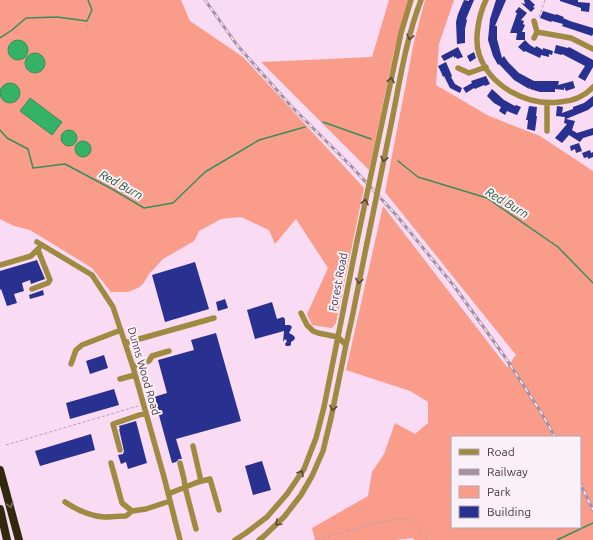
<svg xmlns="http://www.w3.org/2000/svg" width="593" height="540" font-family="Ubuntu,sans-serif">
<rect width="100%" height="100%" fill="#f9dcf4"/>
<path fill="#f99c89" fill-rule="evenodd" d="M0,0H181L190,21L243,57L364,188L336,323L332,328L312,325L307,314L328,268L296,219L275,244L269,230L241,217L221,219L199,231L194,241L163,259L149,274L143,284L138,288L128,292H111L92,268L30,230L14,226L0,219Z
M389,0H409L394,51L369,170L261,62L372,57Z
M425,0H454L439,44L436,85L489,116L540,136L593,171V540H414L413,538L396,540H315L312,528L368,496L372,472L384,454L395,423L415,434L428,423V402L410,391L346,370L383,206L507,367L516,355L385,192L414,42ZM452,437H580V527H452Z"/>
<path fill="#34b265" stroke="#3a8c5b" d="M8 50a10 10 0 1 1 20 0a10 10 0 1 1-20 0Z
M25 63a10 10 0 1 1 20 0a10 10 0 1 1-20 0Z
M0 93a10 10 0 1 1 20 0a10 10 0 1 1-20 0Z
M30,98L62,122L52,135L20,111Z
M61 138a8 8 0 1 1 16 0a8 8 0 1 1-16 0Z
M75 149a8 8 0 1 1 16 0a8 8 0 1 1-16 0Z"/>
<g fill="none" stroke-linecap="round" stroke-linejoin="round">
<path stroke="#3a8c5b" stroke-width="1.5" d="M0,38L12,30L26,18L57,17L87,21L92,10L88,0
M323,122L371,139
M0,130L7,138L28,149L33,168L65,164L112,189L144,208L173,203L205,172L259,140L305,127
M398,161L418,177L487,198L558,247L593,283
M557,540L593,523"/>
</g>
<path fill="#283090" d="M464,0L469,1V0H474L466,19L467,20L465,29V43L457,44L456,22L458,14Z
M496,0H506L495,26H497V39L502,58L504,56L508,62L519,73L534,81H559L558,85L573,81L575,88L566,91L564,87V90L555,89V92H540L530,89V87L529,89L514,80L499,64L498,65L493,56L488,40L490,19Z
M524,0H530L535,5L533,7L535,8L531,12L521,3L525,4Z
M560,0H578V2L590,3L589,12L581,11V8L560,1Z
M519,7L527,13L521,20L524,21L523,24L525,25L522,32H525V40L530,45L535,48L536,46L543,50V48L553,51L552,55L549,54V57L541,55L540,58L525,51L524,52L518,47L525,40H516L517,33H510L517,13L515,12Z
M543,11L556,15V14L564,17L563,18L570,21L593,28V34L592,36L562,26L563,24L552,21L551,22L540,18Z
M556,45L568,48L569,47L593,60V67L585,81L578,77L585,66L562,54V55L554,53Z
M458,47L463,57L457,59L456,57L454,58V56L444,61L441,56Z
M474,52L476,58L470,62L467,56Z
M446,62L452,76L451,77L455,84L462,88L460,93L450,88L444,76L443,77L441,72L438,66Z
M486,76L490,84L485,86L484,85L475,89L474,88L466,93L463,88L472,83L471,81Z
M492,89L504,100L515,106L516,105L521,107L517,115L507,111L505,115L499,111L501,107L494,103L487,96Z
M593,96V106L588,110L566,119L575,121L572,130L577,133L593,128V135L583,138L580,142L569,135L562,143L555,138L567,124L564,123L565,117L556,116L557,106L563,107L562,113L573,109V107L584,103Z
M529,106L537,107L536,116H537L535,131L527,129L528,120H526Z
M579,143L582,151L576,153L575,149L571,151L570,146Z
M590,150L591,153L593,152V157L588,159V157L584,158L582,153Z
M37,260L45,279L31,284L30,280L22,283L24,291L14,294L17,303L7,306L1,289L0,290V271Z
M195,262L209,309L165,322L152,275Z
M43,290L44,295L30,299L29,295Z
M225,299L228,308L218,311L216,302Z
M272,302L277,319L283,317L285,319V325H290L292,327L289,333L291,334V332V334L294,336L295,338L294,340L291,342V345L289,346H286L285,344L287,341L285,339L283,342L284,331L255,339L247,310Z
M216,333L241,421L176,439L182,459H179L176,462L172,463L154,397L167,393L158,360L194,350L191,340Z
M104,355L108,368L90,374L86,361Z
M114,389L119,405L70,419L66,403Z
M136,421L147,463L128,469L126,462L121,464L118,455L123,454L124,451L119,429H120L119,426Z
M91,434L95,450L40,466L35,451Z
M262,461L271,490L253,495L245,466Z"/>
<g fill="none" stroke-linecap="round" stroke-linejoin="round">
<path stroke="#b69db2" stroke-width="1" stroke-dasharray="3 2" stroke-linecap="butt" d="M539,17L545,0
M6,445L138,406
M318,540L361,527L395,519H411L425,535L427,540"/>
<path stroke="#a08940" stroke-width="5.5" d="M486,0C479,14 474,39 479,54C490,87 527,106 560,102C574,101 584,97 593,87
M534,21L537,32L534,38
M537,32L571,38L593,49
M458,68L469,73L486,67
M547,103V131
M383,118L401,33L411,0
M392,120C400,80 406,39 421,0
M37,242L92,275L113,307L133,367L164,477L180,540
M0,265L31,256L39,248
M32,289L48,283L50,280L38,250
M301,313L307,325L313,331L318,333L338,337L346,345
M125,343L214,318
M71,364L76,350L82,345L121,330
M133,367L149,361L152,356L169,351
M120,379L135,375
M193,446L201,481
M120,450L113,424L145,413
M111,463L122,503L132,511L146,509L170,501
M180,463L184,479L185,487L196,529
M168,494L198,482L210,479L219,510
M65,502C77,510 89,516 104,517C111,517 119,516 126,516L132,511
M235,540L246,533L267,517L287,494L304,469L316,438L324,407L357,241
M259,540L263,537L284,517L301,495L312,476L323,451L331,418L346,345L352,318L367,243"/>
<path stroke="#31290e" stroke-width="8" d="M0,470L19,540
M0,509L7,540"/>
<defs>
<path id="rail" d="M205,0L237,45L291,106L352,167L397,216L454,286L505,357L542,414L555,437
M580,483L593,510"/>
</defs>
<use href="#rail" stroke="#a78fa3" stroke-width="3"/>
<use href="#rail" stroke="#faf0f8" stroke-width="1.5" stroke-dasharray="4.5" stroke-linecap="butt"/>
<path stroke="#a08940" stroke-width="5.5" d="M357,241L383,118
M367,243L392,120"/>
</g>
<defs><path id="oneway-chevron" d="M-2-3.5L2.5 0L-2 3.5" fill="none" stroke-width="1.6" stroke-linecap="round" stroke-linejoin="round"/></defs>
<g stroke="#594542">
<use href="#oneway-chevron" transform="translate(410 37) rotate(104)"/>
<use href="#oneway-chevron" transform="translate(391 80) rotate(-79)"/>
<use href="#oneway-chevron" transform="translate(384 159) rotate(102)"/>
<use href="#oneway-chevron" transform="translate(365 202) rotate(-78)"/>
<use href="#oneway-chevron" transform="translate(359 281) rotate(101)"/>
<use href="#oneway-chevron" transform="translate(333 408) rotate(101)"/>
<use href="#oneway-chevron" transform="translate(301 473) rotate(-58)"/>
<use href="#oneway-chevron" transform="translate(278 523) rotate(137)"/>
</g>
<use stroke="#776f60" href="#oneway-chevron" transform="translate(10 505) rotate(75)"/>
<g text-anchor="middle" stroke-width="4" stroke-linejoin="round" paint-order="stroke">
<g font-size="11" fill="#473443" stroke="#faf0f8">
<text transform="translate(338 282) rotate(-79)" y="4">Forest Road</text>
<text transform="translate(144 371) rotate(74)" y="4">Dunns Wood Road</text>
</g>
<g font-size="12" font-style="italic" fill="#265535" stroke="#faf0f8">
<text transform="translate(121 185) rotate(29)" y="4">Red Burn</text>
<text transform="translate(507 203) rotate(31)" y="4">Red Burn</text>
</g>
</g>
<rect x="451" y="436" width="130" height="92" fill="#faf0f8" stroke="#b2a5b0"/>
<rect x="459" y="449" width="20" height="6" fill="#a08940" stroke="#b2a5b0"/>
<text x="487" y="456" font-size="12" fill="#473443">Road</text>
<rect x="459" y="469" width="20" height="6" fill="#a78fa3" stroke="#b2a5b0"/>
<text x="487" y="476" font-size="12" fill="#473443">Railway</text>
<rect x="459" y="486" width="20" height="12" fill="#f99c89" stroke="#b2a5b0"/>
<text x="487" y="496" font-size="12" fill="#473443">Park</text>
<rect x="459" y="506" width="20" height="12" fill="#283090" stroke="#b2a5b0"/>
<text x="487" y="516" font-size="12" fill="#473443">Building</text>
</svg>
